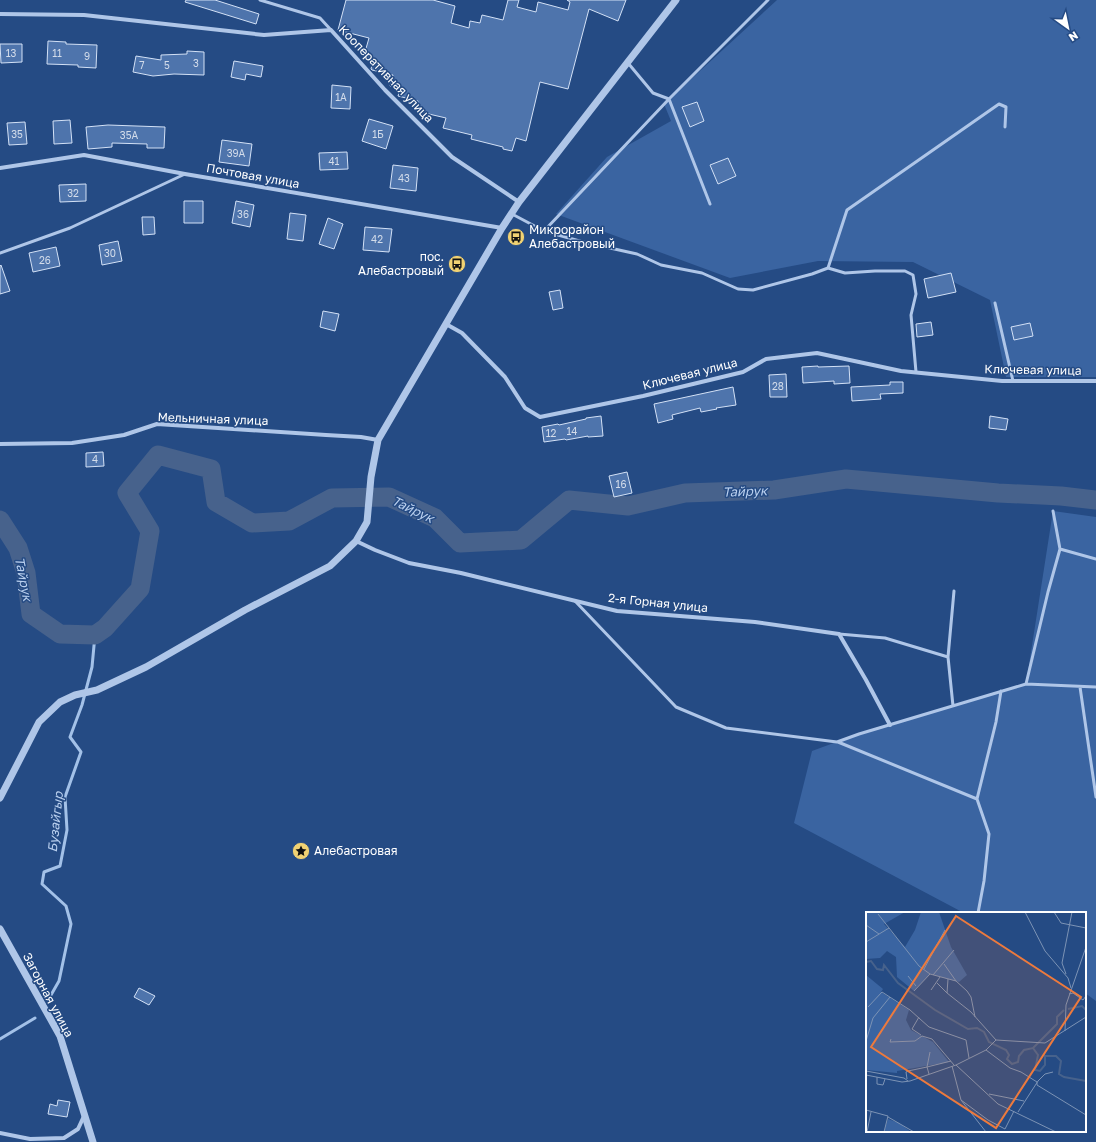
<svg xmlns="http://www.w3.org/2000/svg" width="1096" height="1142" font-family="'Golos Text',sans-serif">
<rect width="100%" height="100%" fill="#254b84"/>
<path fill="#3a64a1" d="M777,0H1096V377H1006L990,300L913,262L818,261L730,278L556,214L607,157L671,121L664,104Z
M1053,511L1096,517V1001L1085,993V913H964L794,823L812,751L869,730L1026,684Z"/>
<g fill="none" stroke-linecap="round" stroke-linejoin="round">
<path stroke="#a3c1e8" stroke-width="3" d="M51,995L59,981L71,924L66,906L42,884L44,872L60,866L67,830L65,797L81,752L70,737L82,705L92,667L95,635
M0,1039L35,1018"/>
<path stroke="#47628c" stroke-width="19" d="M0,520L18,548L26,573L31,614L60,634L95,635L105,628L140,589L150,531L127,493L158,455L211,469L216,502L252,523L289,521L332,498L389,497L435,518L460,543L521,540L569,500L628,506L685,493L774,490L846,479L998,493L1061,496L1096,500"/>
</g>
<path fill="#4e74ac" stroke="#d3e1f6" d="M186,0H215L259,14L256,24L185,2Z
M346,0H433L455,6L451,23L469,28L470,21L480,23L482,15L503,20L508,0H519L517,7L536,12L538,2L568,10L570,2L567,0H626L618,21L589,9L568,89L540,82L526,141L516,138L512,151L503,149V147L471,139L472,135L443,128L446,118L416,111L418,101L398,96L400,89L390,86L393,75L372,70L371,69L373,61L363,59L369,38L338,30Z
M48,41L66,42V44L97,45L96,68L78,67V65L47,64Z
M0,44H22V62L1,63Z
M187,51L204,52V75L174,74L153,76L133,72L136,56L161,60V55L187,54Z
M234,61L263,66L261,77L246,74L245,80L231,77Z
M332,85L351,87L350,109L331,108Z
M697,102L704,121L690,127L682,107Z
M369,119L393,126L386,149L362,141Z
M70,120L72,143L54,144L53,121Z
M25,122L27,144L9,145L7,123Z
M108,125L165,127L164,148H147V144L112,143V147L88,149L86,127Z
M222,140L252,144L249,166L219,162Z
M347,152L348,169L320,170L319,153Z
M728,158L736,176L718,184L710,165Z
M393,165L418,168L416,191L390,188Z
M86,184V201L60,202L59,185Z
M184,201H203V223H184Z
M236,201L254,205L250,227L232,223Z
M290,213L306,215L303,241L287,239Z
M142,217H154L155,234L143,235Z
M328,218L343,224L334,249L319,244Z
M365,227L392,229L389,252L363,250Z
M118,241L122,261L102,265L99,245Z
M56,247L60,266L33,272L29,253Z
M1,265L10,291L0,294V266Z
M951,273L956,292L928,298L924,279Z
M560,290L563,308L553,310L549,292Z
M323,311L339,314L335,331L320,327Z
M931,322L933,335L917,337L916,324Z
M1030,323L1033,336L1014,340L1011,327Z
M818,366V367L849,366L850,383L834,384V381L803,383L802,367Z
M786,374L787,397H770L769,375Z
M890,382H903V393L880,394L881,399L852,401L851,387L890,385Z
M733,387L736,405L716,408L717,409L701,412L700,408L672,415L673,419L658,423L654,404Z
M601,416L603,436L588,437V436L566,440L565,439L544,442L542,427L558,424L559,425L586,419V418Z
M990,416L1008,419L1006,430L989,428Z
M103,452L104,466L86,467V453Z
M627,472L632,493L614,497L609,476Z
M139,988L155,996L149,1005L134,997Z
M58,1100L70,1102L67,1117L48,1114L50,1104L57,1106Z"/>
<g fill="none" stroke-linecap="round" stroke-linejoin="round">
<path stroke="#afc6e8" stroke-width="3" d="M260,0L320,18L331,30
M628,63L653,93L669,99L768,0
M512,214L544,231L583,242L637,254L661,265L702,273L738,289L753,290L812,274L828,268L847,210L999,104L1006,107L1005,127
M544,231L669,99L710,204
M0,253L70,228L185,174
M828,268L845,273L875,271H905L913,275L916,294L911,315L916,372
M995,303L1013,381
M1060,549L1096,559
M575,601L676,707L726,728L837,742L859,734L1026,684L1096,687
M839,634L885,638L948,657
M1026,684L1048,592L1060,549L1053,511
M1080,687L1096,797
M953,706L948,657L954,591
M838,742L977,799
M978,913L984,881L989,834L977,799L996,722L1001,691"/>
<path stroke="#afc6e8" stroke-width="4" d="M0,14L84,15L264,35L331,30L385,90L452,157L519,202
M0,168L84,155L185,174L502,228
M446,324L462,333L505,377L525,408L540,417L643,396L743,372L766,359L817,353L901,371L1002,381H1096
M0,444L72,443L124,435L157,424L326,435L361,437L378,440
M356,541L375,550L409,563L461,573L617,611L755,622L839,634L866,680L890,725
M0,1133L30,1139L64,1138L78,1129L84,1116"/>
<path stroke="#afc6e8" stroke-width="7" d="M0,798L39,722L60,702L75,695L97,690L146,667L245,610L330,566L356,541L367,522L371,477L378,440L502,228L519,202L676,0
M0,929L60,1036L93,1142"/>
</g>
<defs>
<symbol id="bus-disc" viewBox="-11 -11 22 22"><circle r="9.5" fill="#f1d273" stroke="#254b84"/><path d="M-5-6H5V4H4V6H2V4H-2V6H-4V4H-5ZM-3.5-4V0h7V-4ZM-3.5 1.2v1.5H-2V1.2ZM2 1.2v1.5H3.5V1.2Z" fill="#111"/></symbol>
<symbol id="sight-disc" viewBox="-11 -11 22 22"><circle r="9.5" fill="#f1d273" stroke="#254b84"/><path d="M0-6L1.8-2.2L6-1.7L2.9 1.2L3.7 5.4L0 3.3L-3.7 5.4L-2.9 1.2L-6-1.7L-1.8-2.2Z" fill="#111"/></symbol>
</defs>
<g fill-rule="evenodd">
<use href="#bus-disc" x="506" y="227" width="20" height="20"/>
<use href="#bus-disc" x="447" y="254" width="20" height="20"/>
<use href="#sight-disc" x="291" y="841" width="20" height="20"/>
</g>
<g text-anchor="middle" stroke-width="3" stroke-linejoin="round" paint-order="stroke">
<g font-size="10" fill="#d3dcea">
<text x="11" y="57">13</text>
<text x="57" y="57">11</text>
<text x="87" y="60">9</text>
<text x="196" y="67">3</text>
<text x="142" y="69">7</text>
<text x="167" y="69">5</text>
<text x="341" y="101">1А</text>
<text x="17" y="138">35</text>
<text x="378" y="138">1Б</text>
<text x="129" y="139">35А</text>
<text x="236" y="157">39А</text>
<text x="334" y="165">41</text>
<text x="404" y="182">43</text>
<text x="73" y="197">32</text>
<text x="243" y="218">36</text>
<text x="377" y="243">42</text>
<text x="110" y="257">30</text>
<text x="45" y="264">26</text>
<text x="778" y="390">28</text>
<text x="572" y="435">14</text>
<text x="551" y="437">12</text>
<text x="95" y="463">4</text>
<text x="621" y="488">16</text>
</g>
<g font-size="12" fill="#fff" stroke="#254b84">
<text transform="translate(386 74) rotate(46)" y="4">Кооперативная улица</text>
<text transform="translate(253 176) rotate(10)" y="4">Почтовая улица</text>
<text transform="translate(1033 370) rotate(1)" y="4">Ключевая улица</text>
<text transform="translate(690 374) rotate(-14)" y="4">Ключевая улица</text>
<text transform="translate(213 419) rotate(2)" y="4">Мельничная улица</text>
<text transform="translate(658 603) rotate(6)" y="4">2-я Горная улица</text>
<text transform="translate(48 995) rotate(62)" y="4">Загорная улица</text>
</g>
<g font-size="12" fill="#fff" stroke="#254b84" text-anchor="start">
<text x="529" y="234">Микрорайон<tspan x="529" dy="14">Алебастровый</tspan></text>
<text x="444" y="261" text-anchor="end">пос.<tspan x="444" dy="14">Алебастровый</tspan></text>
<text x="314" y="855">Алебастровая</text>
</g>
<g font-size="13" font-style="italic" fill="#bad0ef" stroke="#254b84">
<text transform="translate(745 491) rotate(-2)" y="5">Тайрук</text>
<text transform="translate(413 509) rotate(26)" y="5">Тайрук</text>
<text transform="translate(24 579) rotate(79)" y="5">Тайрук</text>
<text transform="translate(55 822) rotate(-84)" y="5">Бузайгыр</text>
</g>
</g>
<g transform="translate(866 912)">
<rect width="220" height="220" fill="#254b84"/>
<path d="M0,0H39L18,12L39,35L49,18L55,0H73L85,35L101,63L93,70L64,62L48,79L31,65L30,45L21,39L14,46L0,47ZM0,63L17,77L15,80L43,98L40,108L45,118L67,130L83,150L31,159V161L0,158ZM22,207L33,211L45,220H18Z" fill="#3a64a1"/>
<path fill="none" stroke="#47628c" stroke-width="2" d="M0,50L5,49L11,57L17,58L18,53L32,71L69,98L102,117L111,116L118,120L123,130L140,138L143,143L141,147L146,152L152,150L153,144L158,138L167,136L172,143L169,158L174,159L179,153V144H190L195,149L193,162L198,165L220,169M202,97L216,94L220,98M167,136L191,112V105L198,98"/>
<path fill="none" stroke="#7c93b5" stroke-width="1" d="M159,0L179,39L202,66L205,76M188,0L195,11L220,16M12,2L53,54L64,62L90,69L101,79L105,85L109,105M0,13L13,22M0,30L23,16M78,52L90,69M58,57L79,18M200,62L196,51L206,0M67,63L88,38M42,64L50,74M82,67L81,81L105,100L130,128M71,71L81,81M65,78L74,65M48,79L64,62M203,82L207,81L217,88L220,84M2,95L16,80L44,98L63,115L100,128L103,146M53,105L46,117L55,123M199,119L200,93L220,35M25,127L24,130L49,129L56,124L66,127L88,153M0,129L7,106L24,85M120,138L144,156L155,160L171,170V173L220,203M64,140L61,155L85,149M90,153L132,192L190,220M86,154L95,188L122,208L139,217L148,199M0,159L38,166L42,169M0,163L36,170L44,169L90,153L120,138L130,128L179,131L220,105M11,165V172L17,173L19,167M41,167L40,160L42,159L61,155L63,162M123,182L158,189M95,188L120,220M0,198L22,204L18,220M152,200L172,169L179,162L187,160M22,205L48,220M1,220L5,200"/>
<path fill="#ed7a3d" fill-opacity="0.15" stroke="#ed7a3d" stroke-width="2" d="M90,4L215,85L130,216L5,135Z"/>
<rect width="220" height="220" fill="none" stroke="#fff" stroke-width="2"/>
</g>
<g transform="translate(1068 28) rotate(147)" stroke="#254b84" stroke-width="3" paint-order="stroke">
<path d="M0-3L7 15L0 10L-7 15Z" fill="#ffffff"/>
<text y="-6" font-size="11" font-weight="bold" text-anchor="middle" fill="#ffffff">N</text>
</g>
</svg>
